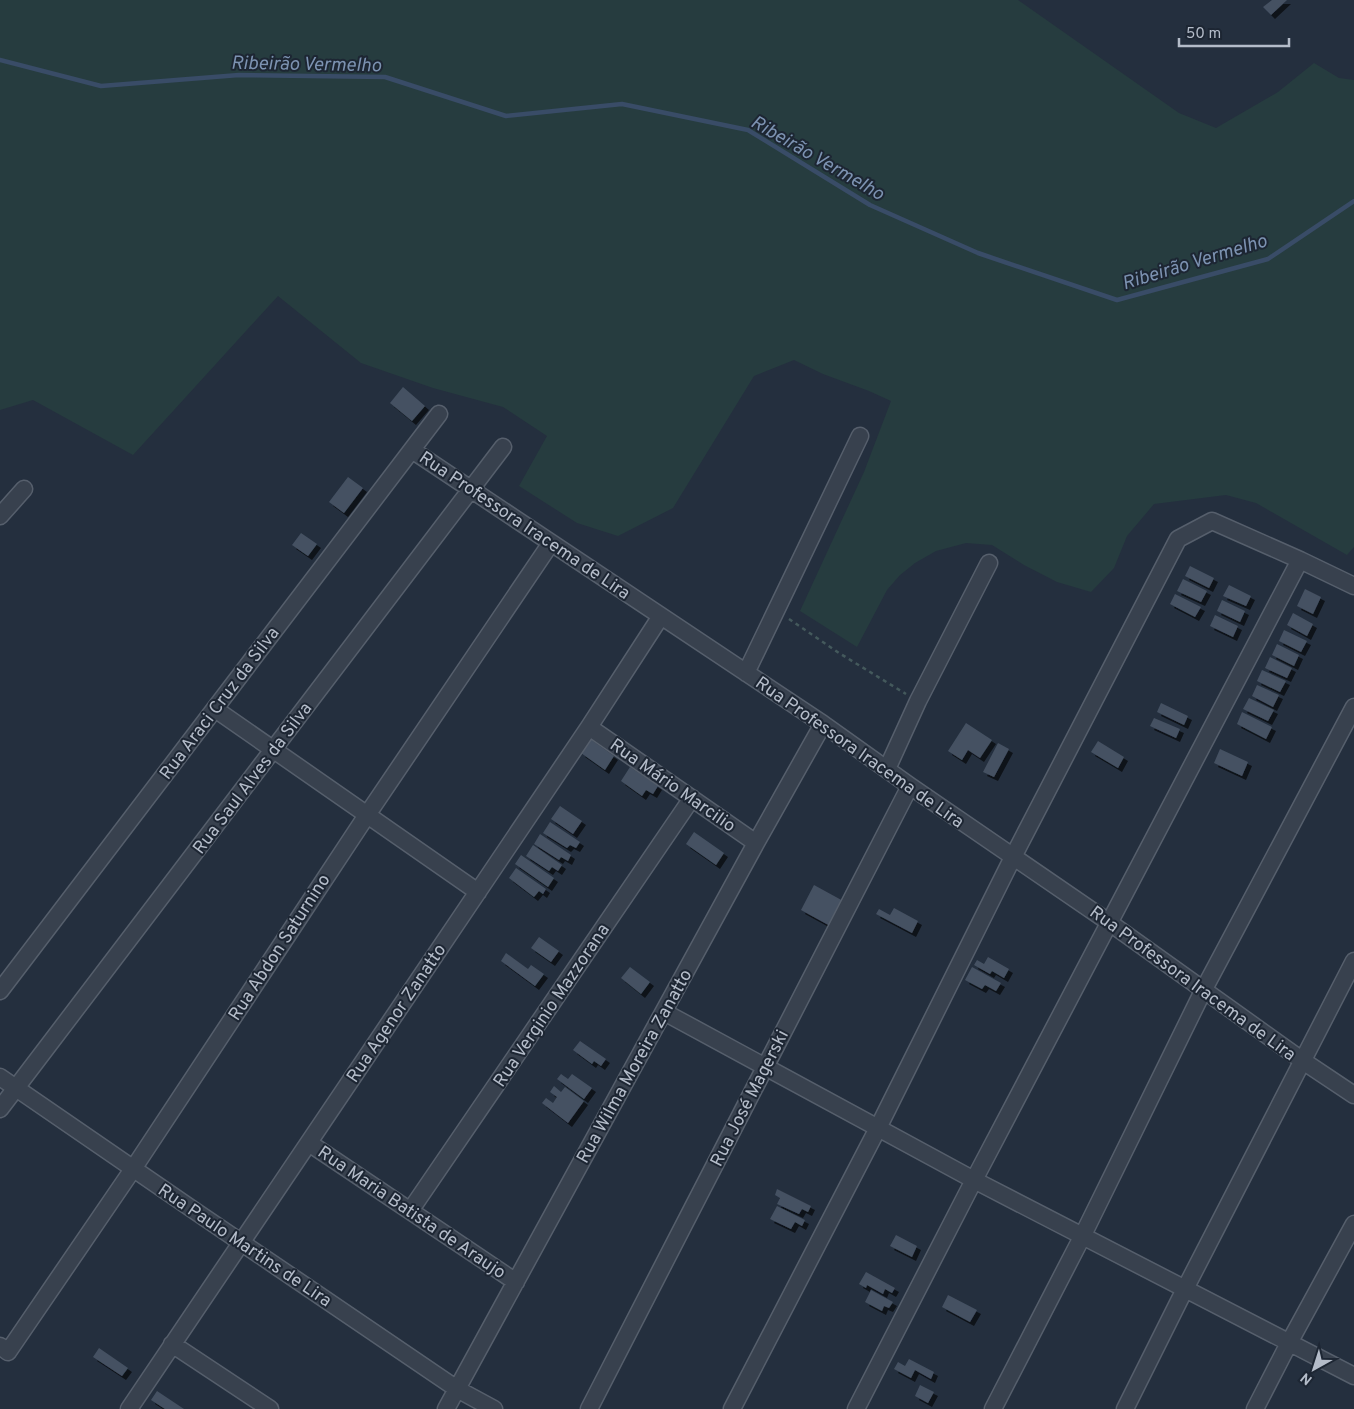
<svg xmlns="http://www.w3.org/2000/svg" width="1354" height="1409" font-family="Overpass,sans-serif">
<defs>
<filter id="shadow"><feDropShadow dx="4" dy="4" stdDeviation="0" flood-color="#0009"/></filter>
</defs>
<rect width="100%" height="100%" fill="#242f3e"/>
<path fill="#263c3f" d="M0,0H1018L1179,113L1216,128L1278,92L1314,63L1339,78L1354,80V547L1347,555L1256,503L1226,495L1154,504L1127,536L1114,568L1091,592L1057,582L1024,565L992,545L966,543L936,551L915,563L900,575L887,590L857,647L800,611L864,472L891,401L869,391L823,374L794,360L754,376L673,508L618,536L577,523L519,486L547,436L503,407L433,388L361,363L278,296L133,455L33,400L0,410Z"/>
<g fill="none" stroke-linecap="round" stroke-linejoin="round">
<path stroke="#394c67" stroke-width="4.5" d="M0,60L101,86L239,75L385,77L506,116L622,104L748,130L870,205L978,253L1117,300L1268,259L1354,201"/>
</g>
<path fill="#455162" filter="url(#shadow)" d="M1272,0H1287L1271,15L1263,7Z
M403,387L425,406L412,421L390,403Z
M348,477L363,488L344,513L329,502Z
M301,533L317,544L308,556L292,545Z
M1190,566L1214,578L1209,588L1185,576Z
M1183,579L1207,591L1201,602L1177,591Z
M1229,585L1251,596L1246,606L1223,596Z
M1305,589L1321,597L1313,614L1297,606Z
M1175,594L1201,607L1195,617L1170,604Z
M1222,600L1245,611L1240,622L1217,611Z
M1293,613L1313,624L1307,636L1287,625Z
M1215,615L1238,626L1233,637L1210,626Z
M1284,630L1307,641L1301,652L1279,641Z
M1277,644L1299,655L1294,666L1272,655Z
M1270,657L1292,668L1287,678L1265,668Z
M1262,670L1286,681L1280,692L1257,681Z
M1257,685L1279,695L1273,707L1252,696Z
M1249,698L1274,710L1268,721L1243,709Z
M1161,703L1188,716L1184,725L1157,712Z
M1242,712L1272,727L1266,739L1237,724Z
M1154,718L1180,729L1176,738L1150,726Z
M966,723L992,740L980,758L968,750L962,760L948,751Z
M590,739L614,756L605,770L581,753Z
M1098,741L1124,757L1118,768L1091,752Z
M998,743L1009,749L994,777L983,772Z
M1220,749L1248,762L1242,776L1214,763Z
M630,767L658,786L653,794L646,790L642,796L621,781Z
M560,806L582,821L573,834L551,819Z
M550,822L580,842L576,848L570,845L567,848L543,833Z
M694,832L724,853L716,865L686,844Z
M540,834L571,855L568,861L561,857L559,860L534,844Z
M533,845L562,865L558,871L552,867L549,871L526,856Z
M521,855L554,878L548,887L515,864Z
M516,868L546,889L543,894L539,891L534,897L509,878Z
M814,885L845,902L832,927L801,910Z
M894,908L918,921L912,933L876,914L879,909L890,915Z
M539,937L559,951L551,962L531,948Z
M506,953L528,969L531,965L544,974L535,986L501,961Z
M988,957L1009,969L1004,978L992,971L990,974L974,965L977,960L984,964Z
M630,967L650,982L641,994L621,978Z
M972,967L1001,983L996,991L985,985L982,989L965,980Z
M580,1041L606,1059L601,1066L594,1061L592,1064L573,1050Z
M561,1074L568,1079L572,1074L592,1088L584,1099L557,1079Z
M554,1086L561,1092L565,1087L584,1101L568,1123L542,1103L546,1098L553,1103L557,1097L550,1092Z
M777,1189L811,1206L808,1212L802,1209L799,1214L777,1204L780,1198L775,1195Z
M777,1206L805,1220L802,1226L795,1222L791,1229L770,1219Z
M896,1235L917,1246L912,1257L890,1246Z
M866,1272L895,1288L892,1293L885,1289L883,1294L867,1285L866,1288L859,1284Z
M871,1290L893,1302L889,1308L884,1306L882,1311L865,1302Z
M948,1295L977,1310L970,1322L942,1307Z
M99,1348L128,1368L122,1376L93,1357Z
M909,1359L934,1372L931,1379L915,1370L911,1378L894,1369L898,1362L905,1366Z
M920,1385L934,1392L928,1403L915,1396Z
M157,1391L184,1409H165L151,1400Z"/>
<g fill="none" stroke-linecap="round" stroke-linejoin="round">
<defs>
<path id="street" d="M412,450L823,724L910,786L1110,923L1303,1061L1354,1095
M0,516L24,489
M746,673L860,436
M215,709L478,892
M589,727L756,843
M887,769L918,701L989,563
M0,991L439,414
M664,1012L974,1180L1354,1376
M0,1077L192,1209L457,1389L494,1409
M0,1109L503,447
M309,1143L516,1282
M410,1211L692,798
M172,1344L270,1409
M0,1346L8,1352L133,1169L367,815L551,543
M129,1409L589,727L661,616
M446,1409L756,843L823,724
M589,1409L910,786
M732,1409L878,1128L1013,857L1178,539L1212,521L1300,560L1354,586
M856,1409L974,1180L1300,560
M993,1409L1082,1237L1204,989L1354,707
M1125,1409L1185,1289L1354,961
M1255,1409L1289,1343L1354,1224"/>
</defs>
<use href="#street" stroke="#565f6c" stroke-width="19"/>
<path stroke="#44595c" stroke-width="2.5" stroke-dasharray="4 4" stroke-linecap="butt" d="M789,619L839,653L906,694"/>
<use href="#street" stroke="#38414e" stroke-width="16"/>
</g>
<g text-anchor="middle" stroke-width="4" stroke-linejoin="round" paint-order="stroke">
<g font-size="18" fill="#b4bcc9" stroke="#1d2633">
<text transform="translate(525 525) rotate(34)" y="6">Rua Professora Iracema de Lira</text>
<text transform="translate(219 703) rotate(-53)" y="6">Rua Araci Cruz da Silva</text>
<text transform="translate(860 752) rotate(35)" y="6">Rua Professora Iracema de Lira</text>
<text transform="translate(252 778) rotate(-53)" y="6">Rua Saul Alves da Silva</text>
<text transform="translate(673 785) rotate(35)" y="6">Rua Mário Marcilio</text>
<text transform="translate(279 947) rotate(-57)" y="6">Rua Abdon Saturnino</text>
<text transform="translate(1193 983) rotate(36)" y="6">Rua Professora Iracema de Lira</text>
<text transform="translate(551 1005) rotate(-56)" y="6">Rua Verginio Mazzorana</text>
<text transform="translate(396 1013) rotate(-56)" y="6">Rua Agenor Zanatto</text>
<text transform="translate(634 1066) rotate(-61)" y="6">Rua Wilma Moreira Zanatto</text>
<text transform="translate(749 1098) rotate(-63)" y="6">Rua José Magerski</text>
<text transform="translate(412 1212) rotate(34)" y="6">Rua Maria Batista de Araujo</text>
<text transform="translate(245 1245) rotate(34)" y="6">Rua Paulo Martins de Lira</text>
</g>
<g font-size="19" font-style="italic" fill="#7c92b1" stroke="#1d2633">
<text transform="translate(306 63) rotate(1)" y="7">Ribeirão Vermelho</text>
<text transform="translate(818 157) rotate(30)" y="7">Ribeirão Vermelho</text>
<text transform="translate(1194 261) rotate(-17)" y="7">Ribeirão Vermelho</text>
</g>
</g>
<g transform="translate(1314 1369) rotate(219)" stroke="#1d2633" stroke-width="4" paint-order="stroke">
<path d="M0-4L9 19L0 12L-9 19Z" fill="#b4bcc9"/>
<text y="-8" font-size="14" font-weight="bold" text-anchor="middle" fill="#b4bcc9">N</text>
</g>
<path d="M1179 38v8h110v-8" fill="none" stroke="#b4bcc9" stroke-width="2.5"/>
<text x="1186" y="38" font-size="15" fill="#b4bcc9" stroke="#1d2633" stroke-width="4" paint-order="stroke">50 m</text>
</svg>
